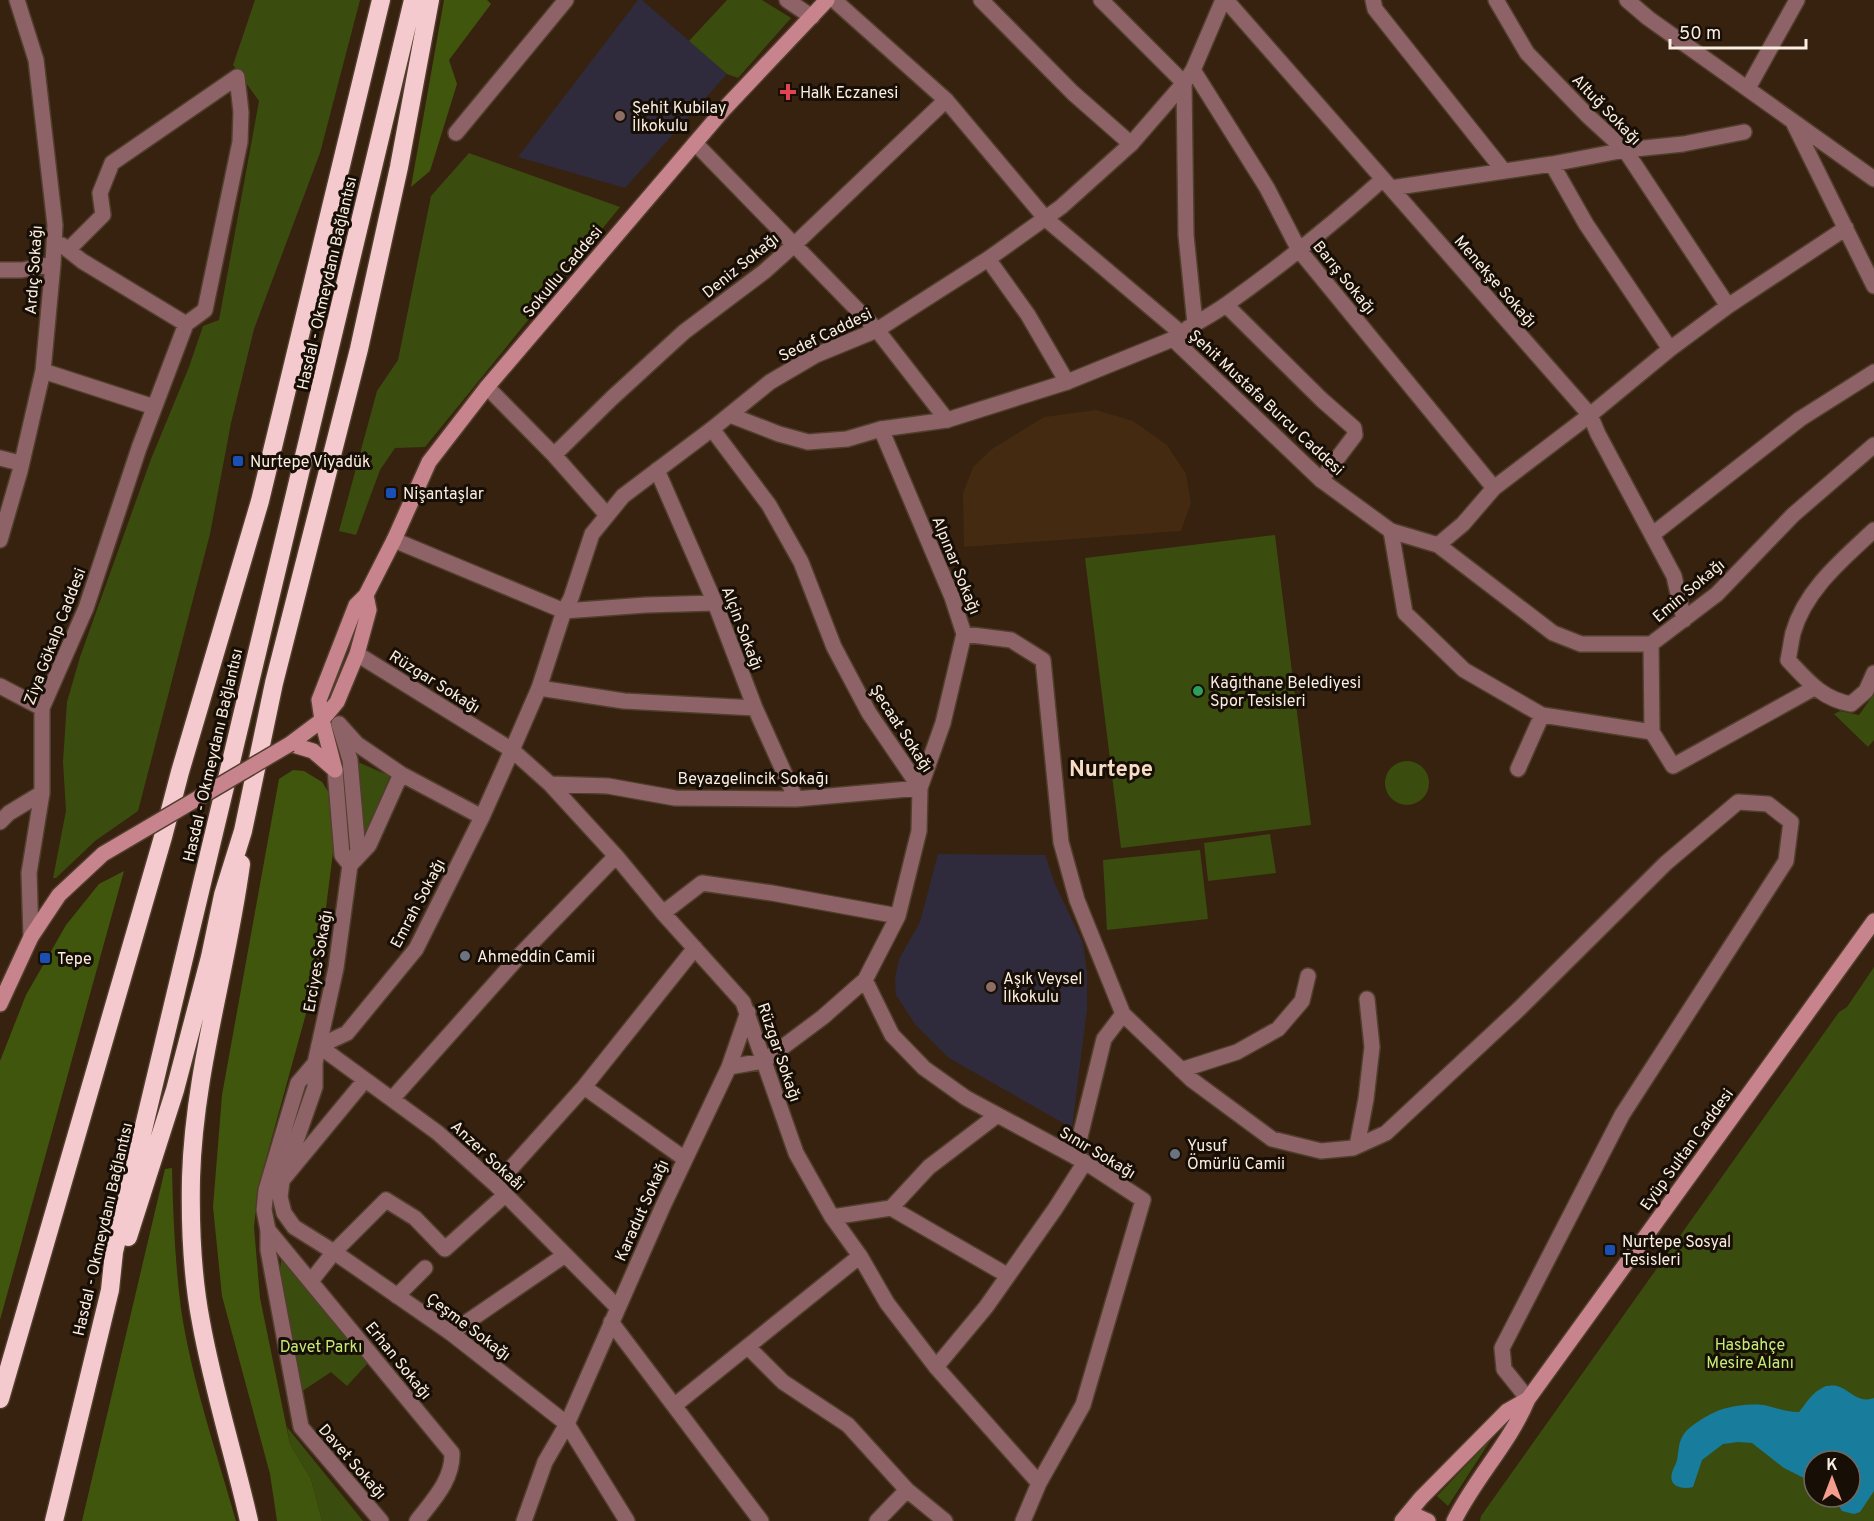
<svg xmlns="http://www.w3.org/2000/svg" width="1874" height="1521" font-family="Overpass,sans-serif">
<rect width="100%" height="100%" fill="#36220f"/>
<path fill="#432a11" d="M1096,410L1133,421L1167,445L1186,474L1191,503L1181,531L964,547L963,493L973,467L992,449L1044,417Z"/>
<path fill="#302b3c" d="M638,0H642L727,74L625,188L518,157Z
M938,854L1045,855L1055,884L1083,943L1087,973V1009L1072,1128L949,1058L915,1024L896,995L895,979L899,959L920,922Z"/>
<path fill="#3a4d0e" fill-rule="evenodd" d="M255,0H360L320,153L254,329L231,423L210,534L138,811L95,841L56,878H53L66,811L63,762L67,702L80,657L151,459L189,367L203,326L219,320L259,101L233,65Z
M727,0H762L791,18L738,78L727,74L689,41Z
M469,153L620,207L425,447L395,448L380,470L356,535L339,531L377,391L398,360L431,196Z
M1275,535L1311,825L1121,848L1085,558Z
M1874,694V740L1868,747L1834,714L1840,711L1859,715Z
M351,759L390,776L361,844Z
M1385 783a22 22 0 1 1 44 0a22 22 0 1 1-44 0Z
M1270,834L1276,873L1208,881L1204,843Z
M1200,850L1208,919L1107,930L1103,860Z
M1874,967V1521H1480L1481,1516L1839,1012L1847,1007ZM1814,1461H1850V1497H1814Z
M282,1254L368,1363L347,1386L331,1372L301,1392L280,1269Z
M287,1427L363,1521H322L311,1479L290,1444Z
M1492,1438L1448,1506L1437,1496Z"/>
<path fill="#41560d" d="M444,0H487L491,4L449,60L457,84L430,171L411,187Z
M293,770L304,771L322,782L333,799L335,837L318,970L258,1188L254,1227L260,1298L290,1444L311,1479L322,1521H277L270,1474L222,1296L213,1207L222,1095L279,779Z
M124,871L0,1320V1061L26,995L66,925L99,884Z
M172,1168C173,1215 175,1262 181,1309C192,1381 216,1451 236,1521H82L165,1169Z"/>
<path fill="#187c9d" d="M1826,1386C1830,1386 1833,1385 1837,1386C1851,1390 1857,1404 1874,1398V1491L1860,1512L1854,1514L1842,1511L1833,1497H1850V1461H1814V1483L1784,1468L1752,1443L1738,1442L1723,1444L1702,1460L1693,1487C1683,1490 1668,1487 1672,1473C1673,1468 1676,1465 1677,1460C1679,1451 1678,1442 1684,1434C1691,1424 1715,1410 1727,1408C1739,1405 1756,1403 1768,1406C1779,1409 1787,1412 1799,1412C1809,1400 1811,1393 1826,1386Z"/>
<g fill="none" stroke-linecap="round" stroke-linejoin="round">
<defs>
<path id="minor" d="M787,0L812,17
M834,0L946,100L1046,219L1181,333
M981,0L1073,93L1131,144
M1101,0L1184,83L1186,235L1195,324
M1226,0L1590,415L1598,434L1674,576L1684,620
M1373,0L1375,9L1503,170
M1496,0L1527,53L1588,116L1625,150L1728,306
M1627,0L1648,18L1874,179
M1193,70L1267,188L1299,250L1494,488
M1748,88L1797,0
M1793,122L1874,286
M456,133L566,0
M695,143L877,330L947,420
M1552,164L1586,224L1670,349
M1391,188L1552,164L1625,150L1683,144L1744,132
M62,245L82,261L186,324
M68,250L103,215L100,193L112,163L237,77L241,112L240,142L205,310L186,324
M988,259L1028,315L1067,382
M0,270H22L53,264
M1226,305L1322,400L1354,428L1355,435L1321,480
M1188,328C1201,320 1215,313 1227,304C1282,265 1333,224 1383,179
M43,371L154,407
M487,387L554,455L607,515
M712,429L769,505L801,562L834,647L869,713L920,788L919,831L898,916L865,980L823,1017L764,1061L729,1067
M881,429L952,597L964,634L943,723L920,788
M554,455L612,398L684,332L765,271L795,244L946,100
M0,458L20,463
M657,470L715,603L755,708L796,799
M1874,530C1843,559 1805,590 1793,633C1791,642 1790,651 1788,660C1808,681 1822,699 1851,704L1866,691L1874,673
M1653,534L1800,419L1874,372
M0,540L20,471L43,371L53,264L55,225L36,60L17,0
M394,540L564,611L646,605L715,603
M1438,545L1553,633L1581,644H1651L1717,594L1793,515L1874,445
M964,634L1011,640L1043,660L1061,842L1077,900L1123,1014L1192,1080L1272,1139L1321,1151L1353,1148L1386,1133L1519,1009L1666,863L1738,802L1768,804L1791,822L1786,861L1622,1115L1502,1348L1504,1369L1528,1399
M1651,644L1652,732
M357,654L512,750L550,784L616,856L663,913L743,1002L796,1153L832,1217L860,1256L887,1303L936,1367L1039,1483
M0,686L42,708
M539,688L624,701L755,708
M1814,688L1673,766L1652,732L1542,715L1464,670L1405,613L1391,531L1438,545L1463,524L1494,488L1590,415L1670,349L1728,306L1846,228
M339,724L357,744L401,774L482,817
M512,750L482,817L416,949L347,1033L319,1046L438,1133L496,1185L617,1307
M1518,769L1542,715
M550,784L608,786L675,798L796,799L920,788
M0,822L9,813L42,793
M352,863L369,845L401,774
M663,913L702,883L772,893L898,916
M31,937L29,873L42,793V708L86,608L139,448L186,324
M865,980L892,1035L924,1068L966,1098L1085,1162L1143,1200L1083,1405L1039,1483L1023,1521
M1181,1070L1237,1052L1278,1029L1302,1001L1308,976
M584,1087L685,1159
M392,1099L522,953L616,856
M1357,1146L1366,1099L1372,1047L1367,999
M1075,1157L1104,1039L1123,1014
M284,1178L365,1080
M496,1185L584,1087L695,948
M891,1208L929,1167L996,1116
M832,1217L891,1208L1007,1275
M268,1230L452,1453C453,1480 433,1500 417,1521
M311,1281L334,1252L386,1200L415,1218L445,1249L505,1195
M397,1296L425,1268
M611,1322L761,1521
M451,1333L565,1255
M748,1347L783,1382L848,1425L907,1490L945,1521
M936,1367L986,1307L1055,1209L1085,1162
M675,1405L860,1256
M524,1521L545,1462L567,1424L663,1206L729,1067L748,1012
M877,1521L907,1490"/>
<path id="tertiary" d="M730,415L779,434L808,442L847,439L881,429L947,420L1067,382L1173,339L1321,480L1391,531
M339,724L350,760L358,851L350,865L336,968L315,1063V1087L282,1181L280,1197L284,1213L294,1227L334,1252L451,1333L567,1424L627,1521
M512,750L539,688L564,611L571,598L592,534L623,496L712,429L770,382L816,355L877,330L988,259L1061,207L1131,144L1184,83L1193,70L1223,0
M335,770L342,855L350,865
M315,1063L298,1083L266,1190L264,1210L268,1230V1250L301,1427L381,1521"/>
<path id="secondary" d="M290,744L322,720L337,702L357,654L369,610L366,595
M290,744L313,751L335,770
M335,770L322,720L319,700L356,605L366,595L394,540L429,462L487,387L725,108L827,0
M0,1004L31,937L59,895L103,854
M1407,1515L1419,1517L1428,1521
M1402,1521L1421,1498L1507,1411L1528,1399
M1454,1521C1475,1478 1510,1443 1528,1399L1874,921"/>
<path id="motorway" d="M241,864C227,969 194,1071 191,1178C190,1226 192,1275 201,1322C213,1389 234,1455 249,1521
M128,1237L175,1090L210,957L223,895L243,831L274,683L359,349L399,167L430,0
M0,1399L163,837L180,772L260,501L381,0
M54,1521L110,1290L114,1252L122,1218L413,0"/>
</defs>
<use href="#minor" stroke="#513e2c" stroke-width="18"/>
<use href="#tertiary" stroke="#513e2c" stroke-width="18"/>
<use href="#secondary" stroke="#513e2c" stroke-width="18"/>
<use href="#motorway" stroke="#513e2c" stroke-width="21"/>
<use href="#minor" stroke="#8d6367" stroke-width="15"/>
<use href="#tertiary" stroke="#8d6367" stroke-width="15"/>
<use href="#secondary" stroke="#c7848c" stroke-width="15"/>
<use href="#motorway" stroke="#f5cace" stroke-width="18"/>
<defs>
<path id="secondary-bridge" d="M103,854L290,744"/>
</defs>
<use href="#secondary-bridge" stroke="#513e2c" stroke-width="18" stroke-linecap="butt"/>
<use href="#secondary-bridge" stroke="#c7848c" stroke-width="15"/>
</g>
<path fill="#e0444e" stroke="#170e06" stroke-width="2" d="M785 83h6v6h6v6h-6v6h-6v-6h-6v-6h6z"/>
<g fill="#8d6e63" stroke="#170e06" stroke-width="2">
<circle cx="620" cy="116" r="6"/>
<circle cx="991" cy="987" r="6"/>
</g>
<g fill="#1a4fb4" stroke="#170e06" stroke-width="2">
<rect x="232" y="455" width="12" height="12" rx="3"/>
<rect x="385" y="487" width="12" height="12" rx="3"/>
<rect x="39" y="952" width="12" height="12" rx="3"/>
<rect x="1604" y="1244" width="12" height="12" rx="3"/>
</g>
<circle fill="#2e9e5b" stroke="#170e06" stroke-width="2" cx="1198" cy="691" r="6"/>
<g fill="#6b7280" stroke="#170e06" stroke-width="2">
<circle cx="465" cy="956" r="6"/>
<circle cx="1175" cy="1154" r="6"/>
</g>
<g text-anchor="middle" stroke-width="6" stroke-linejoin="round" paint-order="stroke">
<g font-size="16" fill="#faede1" stroke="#170e06" text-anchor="start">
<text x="800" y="98">Halk Eczanesi</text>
<text x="632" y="113">Şehit Kubilay<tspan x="632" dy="18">İlkokulu</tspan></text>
<text x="250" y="467">Nurtepe Viyadük</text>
<text x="403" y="499">Nişantaşlar</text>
<text x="1210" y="688">Kağıthane Belediyesi<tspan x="1210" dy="18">Spor Tesisleri</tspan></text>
<text x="477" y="962">Ahmeddin Camii</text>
<text x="57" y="964">Tepe</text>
<text x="1003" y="984">Aşık Veysel<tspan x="1003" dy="18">İlkokulu</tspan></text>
<text x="1187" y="1151">Yusuf<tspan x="1187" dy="18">Ömürlü Camii</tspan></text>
<text x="1622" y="1247">Nurtepe Sosyal<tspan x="1622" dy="18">Tesisleri</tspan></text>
</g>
<g font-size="16" fill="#faede1" stroke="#170e06">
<text transform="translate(1607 109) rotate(46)" y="6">Altuğ Sokağı</text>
<text transform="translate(740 265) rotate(-39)" y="6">Deniz Sokağı</text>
<text transform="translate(33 270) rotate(-86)" y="6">Ardıç Sokağı</text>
<text transform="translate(562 271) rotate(-50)" y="6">Sokullu Caddesi</text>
<text transform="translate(1345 277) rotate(51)" y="6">Barış Sokağı</text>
<text transform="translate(1496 281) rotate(49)" y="6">Menekşe Sokağı</text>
<text transform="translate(326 283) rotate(-77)" y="6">Hasdal - Okmeydanı Bağlantısı</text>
<text transform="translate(825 334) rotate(-26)" y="6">Sedef Caddesi</text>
<text transform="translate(1267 402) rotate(43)" y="6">Şehit Mustafa Burcu Caddesi</text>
<text transform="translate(957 565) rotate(68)" y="6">Alpınar Sokağı</text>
<text transform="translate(1688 590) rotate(-40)" y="6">Emin Sokağı</text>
<text transform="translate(743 628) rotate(69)" y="6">Alçin Sokağı</text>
<text transform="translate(54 636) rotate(-69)" y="6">Ziya Gökalp Caddesi</text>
<text transform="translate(435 681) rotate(32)" y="6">Rüzgar Sokağı</text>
<text transform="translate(902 728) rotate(57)" y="6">Şecaat Sokağı</text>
<text transform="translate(212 755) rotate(-77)" y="6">Hasdal - Okmeydanı Bağlantısı</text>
<text x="753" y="784">Beyazgelincik Sokağı</text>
<text transform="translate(417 903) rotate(-62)" y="6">Emrah Sokağı</text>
<text transform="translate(317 961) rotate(-80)" y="6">Erciyes Sokağı</text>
<text transform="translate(780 1052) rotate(71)" y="6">Rüzgar Sokağı</text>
<text transform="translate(1686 1149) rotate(-54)" y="6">Eyüp Sultan Caddesi</text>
<text transform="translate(1098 1152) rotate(31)" y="6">Sınır Sokağı</text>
<text transform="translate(488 1155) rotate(43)" y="6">Anzer Sokaåi</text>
<text transform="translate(641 1210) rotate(-66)" y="6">Karadut Sokağı</text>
<text transform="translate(102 1229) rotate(-77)" y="6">Hasdal - Okmeydanı Bağlantısı</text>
<text transform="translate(469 1326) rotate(37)" y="6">Çeşme Sokağı</text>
<text transform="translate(399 1360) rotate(51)" y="6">Erhan Sokağı</text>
<text transform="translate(353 1461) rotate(49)" y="6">Davet Sokağı</text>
</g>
<g font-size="16" fill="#c4ed76" stroke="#170e06">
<text x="1750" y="1350">Hasbahçe<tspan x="1750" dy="18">Mesire Alanı</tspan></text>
<text x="321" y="1352">Davet Parkı</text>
</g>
<g font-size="22" font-weight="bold" fill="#f8ddc6" stroke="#170e06">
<text x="1111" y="776">Nurtepe</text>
</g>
</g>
<g transform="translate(1832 1479)"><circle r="28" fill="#170e06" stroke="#72675e" stroke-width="1.5"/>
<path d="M0-4.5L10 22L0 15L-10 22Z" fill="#f49d8c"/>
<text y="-9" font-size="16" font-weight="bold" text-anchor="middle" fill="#faede1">K</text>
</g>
<path d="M1670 39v9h136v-9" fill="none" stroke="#faede1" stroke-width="3"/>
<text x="1679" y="39" font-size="18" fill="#faede1" stroke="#170e06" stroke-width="4.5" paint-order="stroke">50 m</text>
</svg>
